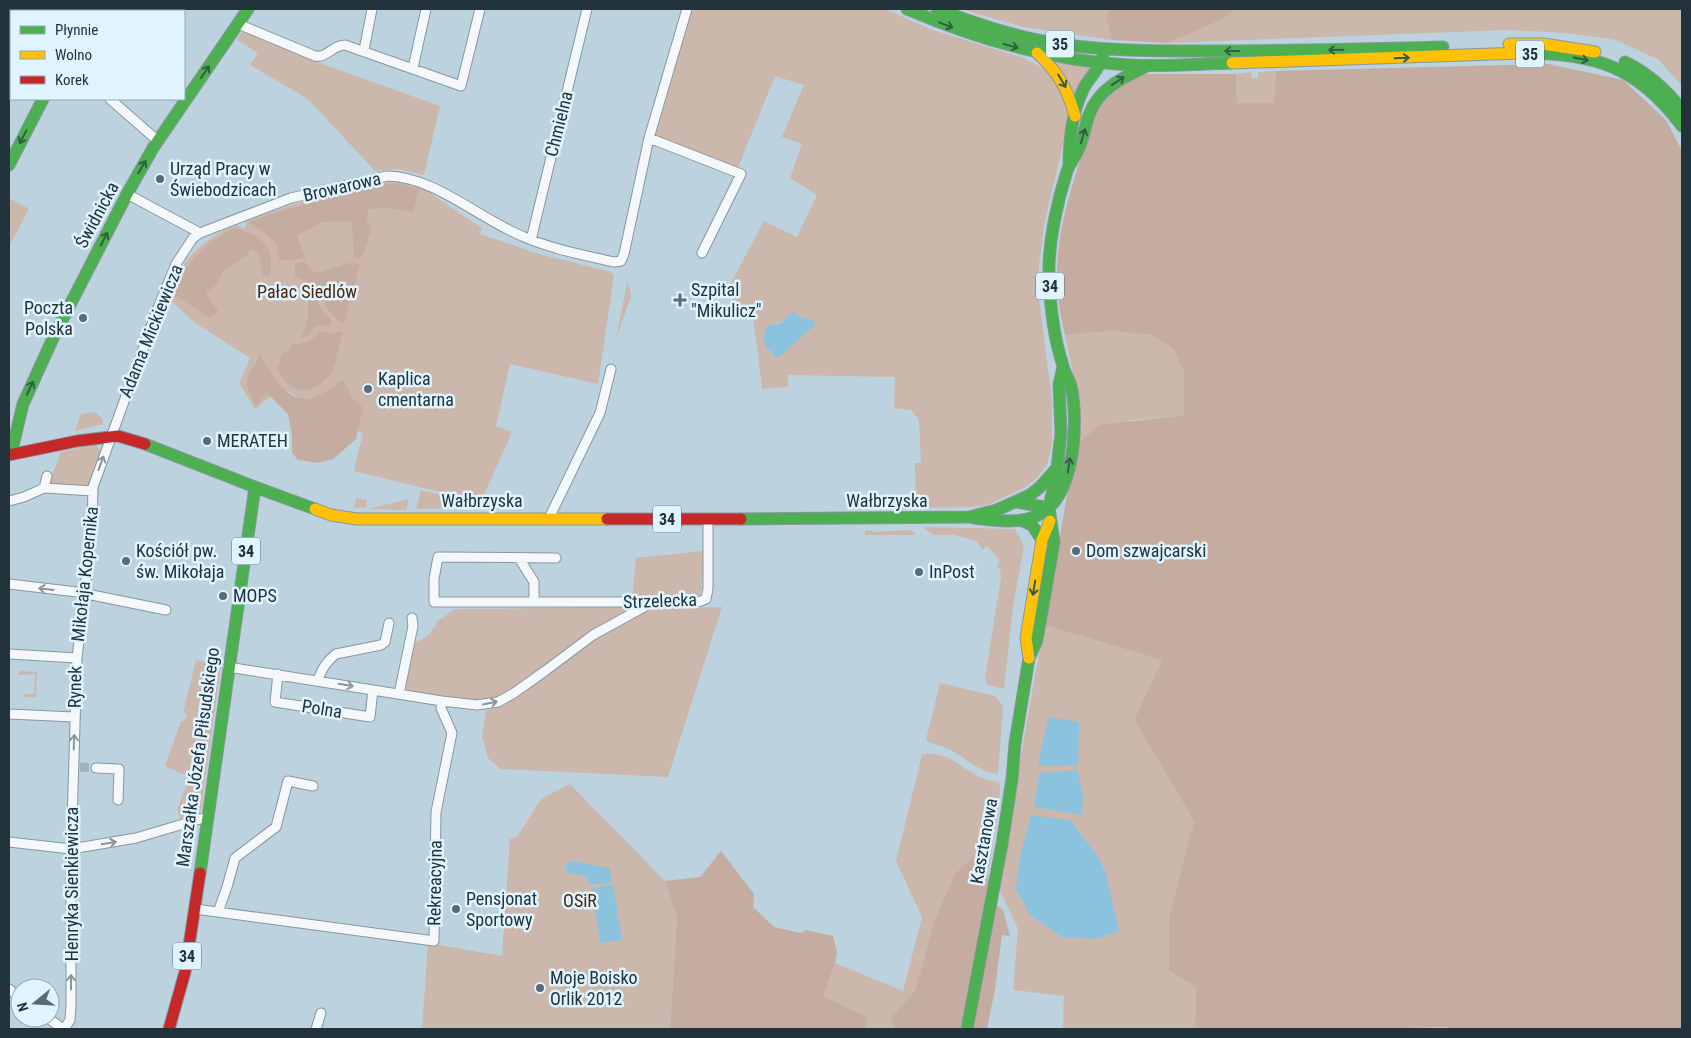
<svg xmlns="http://www.w3.org/2000/svg" width="1691" height="1038" font-family="'Roboto Condensed',sans-serif">
<rect width="100%" height="100%" fill="#bcd2de"/>
<path fill="#cbb7ac" fill-rule="evenodd" d="M692,9H885L933,30L1024,58L1039,66L1048,72L1060,88L1067,108L1068,124L1044,225L1039,266V299L1052,400V445L1047,465L1035,480L1024,488L987,505L971,507L916,508L915,463H921L919,420L911,410L894,408L895,377L788,375V387L762,389L753,315L726,292L764,221L797,237L817,195L790,178L802,144L782,137L804,85L775,76L737,170L655,137ZM788,315L803,318L791,345L779,356L773,355L772,351L775,323L783,322Z
M961,9H1108L1106,20L1112,40L1023,27Z
M1237,9H1682V86L1659,60L1616,40L1566,33L1509,30L1167,43L1221,20Z
M242,32L328,66L440,106L424,175L398,169L375,171L308,99L250,65L258,53L237,40Z
M1052,59L1091,67L1076,92H1074Z
M1276,71L1274,103H1237L1236,74L1251,72L1252,78H1258V72Z
M399,181L421,187L482,228L480,234L539,254L611,272L614,276L598,384L510,364L496,426L512,432L481,502L354,471L363,433L322,412L288,391L282,392L280,388L255,409L239,383L250,358L194,322L167,297C171,288 175,277 181,269C194,248 214,234 236,225L244,229L247,224L245,221C291,205 350,184 399,181Z
M9,198L29,209L9,246Z
M627,283L630,289L631,296L616,339Z
M1114,331L1151,335L1173,348L1184,371V415L1132,420L1076,445L1074,378L1065,335Z
M96,412L103,420V424L75,431L81,414Z
M94,445H96L100,449V453L88,487L48,485L61,452Z
M421,490L481,504L480,508L416,509Z
M356,498L367,500L366,507L354,508Z
M409,499L406,510L368,509Z
M926,527L1015,529L1024,546L1013,607L1004,689L988,685L985,678L1001,577L1000,570L997,566L1000,561L987,546L983,550L976,541L955,535H934L924,529Z
M871,530L875,532L910,530L915,533V535H865V531Z
M703,551L702,589L699,595L693,597L632,598L636,558Z
M640,607L505,696L479,703L405,692L403,689L409,658H411L414,644L429,635L438,621L455,609Z
M654,607L655,609L722,607L668,777L501,769L488,758L482,736L486,711C529,695 557,665 594,640C612,627 635,618 654,607Z
M1044,625L1162,660L1134,720L1194,821L1169,917L1196,987L1195,1029H1063L1064,996L1013,990L1018,929L998,886ZM1070,820L1097,855L1106,873Z
M196,660L221,665L201,810L181,821L177,809L190,777L165,766L181,721H185L187,714L183,713Z
M20,671L37,672L36,697H24V694H34L35,674L18,675Z
M940,683L995,696L1003,706L998,774C979,772 967,759 951,750C943,745 934,746 926,740Z
M927,753C936,754 947,756 954,761C970,771 978,779 997,782L1000,786L999,807L988,874L973,858L934,922L915,991L890,1018L895,1029H865L867,1017L823,996L835,963L903,991L922,917L896,861L922,755Z
M570,784L665,881L677,918L670,1029H422L428,943L502,956L510,839L517,837L541,799Z"/>
<path fill="#c4ada0" d="M1108,9H1237L1221,20L1167,43L1112,40L1106,20Z
M1548,64L1623,80L1666,120L1682,151V1029H1448L1446,1027L1404,1028L1402,1029H1195L1196,987L1169,970V917L1194,821L1134,720L1162,660L1044,625L1076,445L1100,425L1184,415V372L1173,348L1151,335L1114,331L1065,335C1060,314 1056,292 1057,271C1058,230 1070,190 1083,152C1089,133 1093,111 1107,96C1114,88 1136,77 1147,74H1236L1237,103H1274L1276,71Z
M387,184H401L419,189L413,213L388,208L368,209L367,221L372,228L362,257L354,258L352,223L350,221L323,222L297,236L305,258L279,261C280,238 264,234 249,222C294,206 340,194 387,184Z
M235,228C241,229 246,232 251,234C269,243 274,255 270,275L266,277L263,275L258,252L251,249L246,256L223,271L217,284L206,293L218,311L209,318L171,292C187,262 204,243 235,228Z
M305,262L309,268L316,273L349,263L360,264L344,323L338,321L326,307L321,292L318,287L295,276V264Z
M307,291C318,295 316,301 321,309C325,314 329,316 332,322L330,327C326,326 319,325 316,327C309,330 312,334 301,338C310,320 309,310 307,291Z
M320,331L333,334L339,331L343,332C339,345 338,362 331,373C329,377 325,379 323,382C304,398 286,388 277,368L283,352H288L292,344C306,344 310,342 320,331Z
M260,354C270,372 288,407 315,397C325,393 334,386 343,380L353,399L363,408L356,439L333,459L318,463L298,460L292,453V436L288,414L267,393L256,405C253,399 248,391 247,385C246,373 257,364 260,354Z
M721,851L754,894L753,907L774,927L800,933L806,930L833,936L837,952L835,963L823,996L867,1017L865,1029H670L677,918L665,881L700,877Z
M973,858L988,874L989,885L963,1029H895L890,1018L915,991L934,922L955,874Z
M997,906L1003,910L1010,936L1002,935L995,989L987,1029H972L995,907Z"/>
<path fill="#8bc3df" d="M60,9H140L138,11H61Z
M794,312L803,318L813,320L815,325L779,357H776L773,355L772,351L767,349C763,340 763,334 768,326L783,322L788,315Z
M1048,717L1079,722L1078,765L1038,766Z
M1077,770L1083,793L1082,815L1034,807L1039,773Z
M1031,815L1070,820L1097,855L1106,873L1119,931L1096,939L1062,937L1031,916L1016,889L1020,856Z
M572,861L610,868L612,882L591,885C583,868 576,879 566,871V864Z
M613,884L622,940L600,943L591,889Z"/>
<g fill="none" stroke-linecap="round" stroke-linejoin="round">
<path stroke="#9db2bd" stroke-width="9" stroke-dasharray="9 4.5" stroke-linecap="butt" d="M80,767L96,768"/>
<defs>
<path id="street" d="M238,24L315,56C328,58 332,45 345,45L461,86L480,9
M9,30L11,31
M364,50L372,9
M413,68L426,9
M110,99L158,141
M649,138L741,174L702,253
M127,194L200,233
M531,240L587,9
M44,488L47,476
M9,501L24,497L44,488L93,491
M551,518V514L600,413L611,369
M519,558L534,582V602
M556,558L438,557L434,579V602H698L706,599L708,589V519
M9,584L77,592L166,610
M9,654L77,658
M228,667L442,701L477,705L498,702L514,693L545,671L593,635L644,607L647,603
M278,674L275,702L370,717L373,690
M318,680C321,670 328,660 336,654L381,645L385,642L389,623
M399,694L413,626L412,618
M9,714L74,717
M96,768L119,769L118,800
M9,842L71,849L136,838L207,817
M195,909L434,941L436,812L452,733L441,708L442,701
M218,912L227,887L235,858L276,827L288,781L313,786
M9,989L20,998
M48,1018L63,1029
M64,1029L70,1020L71,1004V856L77,658L92,528L93,487L159,305L176,264L193,238L200,233L291,198L387,176C433,176 480,219 522,236C551,249 583,255 614,262L621,261L624,254L649,138L687,9
M316,1029L321,1013"/>
<path id="fast" d="M907,9C977,39 1052,61 1129,65C1163,67 1197,64 1232,63
M937,9C971,22 1006,34 1042,41C1099,52 1158,51 1216,51C1291,51 1367,49 1443,47
M1521,53C1595,53 1637,66 1682,126
M1625,62C1648,73 1666,89 1682,110
M9,165L43,99
M1069,166C1069,139 1072,110 1085,86C1091,76 1100,68 1103,56
M145,444L255,487
M11,454L23,404L54,336L127,194L153,148L248,9
M1017,502L1049,508
M974,518C994,520 1015,524 1034,517C1075,502 1078,427 1072,391C1071,381 1065,375 1063,366C1054,338 1050,305 1049,276C1048,243 1057,202 1067,171C1070,163 1076,156 1079,148C1084,137 1085,126 1089,115C1098,89 1122,78 1145,67
M741,519L969,517L997,510L1030,495L1039,488L1057,468L1061,433L1059,385L1063,367
M1023,521L1032,525L1042,540
M200,873L255,487L315,509
M967,1029L1002,844L1012,779L1015,743L1029,658L1037,640L1054,542L1049,508L1057,468"/>
<path id="slow" d="M50,9L51,11
M1509,44H1543L1595,52
M1037,53C1059,73 1067,88 1075,116
M1232,63L1521,53
M315,509L331,515L357,519H607
M1029,658L1026,638L1042,540L1050,521"/>
<path id="jam" d="M9,455L77,441L118,436L145,444
M607,519H741
M169,1029L185,972L200,873"/>
</defs>
<use href="#street" stroke="#8697a0" stroke-width="11"/>
<use href="#fast" stroke="#8697a0" stroke-width="13"/>
<use href="#slow" stroke="#8697a0" stroke-width="13"/>
<use href="#jam" stroke="#8697a0" stroke-width="13"/>
<use href="#street" stroke="#f5f8fa" stroke-width="9"/>
<use href="#fast" stroke="#4caf50" stroke-width="11"/>
<use href="#slow" stroke="#ffc107" stroke-width="11"/>
<use href="#jam" stroke="#c62828" stroke-width="11"/>
</g>
<defs><path id="oneway-shaft" d="M-6 0H5M1.5-3L5.5 0L1.5 3" fill="none" stroke-width="1.6" stroke-linecap="round" stroke-linejoin="round" transform="scale(1.25)"/></defs>
<g stroke="#315e42">
<use href="#oneway-shaft" transform="translate(946 25) rotate(21)"/>
<use href="#oneway-shaft" transform="translate(1011 46) rotate(15)"/>
<use href="#oneway-shaft" transform="translate(1336 50) rotate(179)"/>
<use href="#oneway-shaft" transform="translate(1232 51) rotate(180)"/>
<use href="#oneway-shaft" transform="translate(1402 58) rotate(-2)"/>
<use href="#oneway-shaft" transform="translate(1581 59) rotate(11)"/>
<use href="#oneway-shaft" transform="translate(205 72) rotate(-56)"/>
<use href="#oneway-shaft" transform="translate(1062 81) rotate(59)"/>
<use href="#oneway-shaft" transform="translate(1118 81) rotate(-34)"/>
<use href="#oneway-shaft" transform="translate(1083 136) rotate(-73)"/>
<use href="#oneway-shaft" transform="translate(23 137) rotate(118)"/>
<use href="#oneway-shaft" transform="translate(142 167) rotate(-60)"/>
<use href="#oneway-shaft" transform="translate(104 239) rotate(-63)"/>
<use href="#oneway-shaft" transform="translate(30 388) rotate(-65)"/>
<use href="#oneway-shaft" transform="translate(1069 465) rotate(-81)"/>
<use href="#oneway-shaft" transform="translate(1034 588) rotate(99)"/>
</g>
<g stroke="#8c969a">
<use href="#oneway-shaft" transform="translate(101 463) rotate(-70)"/>
<use href="#oneway-shaft" transform="translate(46 589) rotate(-173)"/>
<use href="#oneway-shaft" transform="translate(346 685) rotate(10)"/>
<use href="#oneway-shaft" transform="translate(490 703) rotate(-12)"/>
<use href="#oneway-shaft" transform="translate(74 742) rotate(-88)"/>
<use href="#oneway-shaft" transform="translate(109 843) rotate(-9)"/>
<use href="#oneway-shaft" transform="translate(71 982) rotate(-90)"/>
</g>
<g fill="#596b74" stroke="#e0f4ff" stroke-width="2">
<circle cx="160" cy="179" r="5"/>
<path d="M677.5 292.5h5v5h5v5h-5v5h-5v-5h-5v-5h5z"/>
<circle cx="83" cy="318" r="5"/>
<circle cx="368" cy="389" r="5"/>
<circle cx="207" cy="441" r="5"/>
<circle cx="1076" cy="551" r="5"/>
<circle cx="126" cy="561" r="5"/>
<circle cx="919" cy="572" r="5"/>
<circle cx="223" cy="596" r="5"/>
<circle cx="456" cy="909" r="5"/>
<circle cx="540" cy="988" r="5"/>
</g>
<g text-anchor="middle" stroke-width="5" stroke-linejoin="round" paint-order="stroke">
<g fill="#e0f4ff" stroke="#5c6d76" stroke-width="1">
<rect x="1046" y="30.5" width="28" height="27" rx="4"/>
<rect x="1516" y="40.5" width="28" height="27" rx="4"/>
<rect x="1036" y="272.5" width="28" height="27" rx="4"/>
<rect x="653" y="505.5" width="28" height="27" rx="4"/>
<rect x="232" y="537.5" width="28" height="27" rx="4"/>
<rect x="173" y="942.5" width="28" height="27" rx="4"/>
</g>
<g font-size="16" font-weight="bold" fill="#23333b">
<text x="1060" y="50">35</text>
<text x="1530" y="60">35</text>
<text x="1050" y="292">34</text>
<text x="667" y="525">34</text>
<text x="246" y="557">34</text>
<text x="187" y="962">34</text>
</g>
<g font-size="18" fill="#23333b" stroke="#e0f4ff">
<text transform="translate(559 124) rotate(-76)" y="6">Chmielna</text>
<text transform="translate(342 187) rotate(-13)" y="6">Browarowa</text>
<text transform="translate(97 215) rotate(-62)" y="6">Świdnicka</text>
<text transform="translate(151 331) rotate(-68)" y="6">Adama Mickiewicza</text>
<text x="482" y="507">Wałbrzyska</text>
<text x="887" y="507">Wałbrzyska</text>
<text transform="translate(85 574) rotate(-84)" y="6">Mikołaja Kopernika</text>
<text transform="translate(660 601) rotate(-2)" y="6">Strzelecka</text>
<text transform="translate(75 687) rotate(-89)" y="6">Rynek</text>
<text transform="translate(322 709) rotate(9)" y="6">Polna</text>
<text transform="translate(198 757) rotate(-82)" y="6">Marszałka Józefa Piłsudskiego</text>
<text transform="translate(984 841) rotate(-80)" y="6">Kasztanowa</text>
<text transform="translate(435 883) rotate(-89)" y="6">Rekreacyjna</text>
<text transform="translate(72 884) rotate(-90)" y="6">Henryka Sienkiewicza</text>
</g>
<g font-size="18" fill="#23333b" stroke="#e0f4ff" text-anchor="start">
<text x="170" y="175">Urząd Pracy w<tspan x="170" dy="21">Świebodzicach</tspan></text>
<text x="691" y="296">Szpital<tspan x="691" dy="21">"Mikulicz"</tspan></text>
<text x="73" y="314" text-anchor="end">Poczta<tspan x="73" dy="21">Polska</tspan></text>
<text x="378" y="385">Kaplica<tspan x="378" dy="21">cmentarna</tspan></text>
<text x="217" y="447">MERATEH</text>
<text x="136" y="557">Kościół pw.<tspan x="136" dy="21">św. Mikołaja</tspan></text>
<text x="1086" y="557">Dom szwajcarski</text>
<text x="929" y="578">InPost</text>
<text x="233" y="602">MOPS</text>
<text x="466" y="905">Pensjonat<tspan x="466" dy="21">Sportowy</tspan></text>
<text x="550" y="984">Moje Boisko<tspan x="550" dy="21">Orlik 2012</tspan></text>
</g>
<g font-size="18" fill="#4d250a" stroke="#e0f4ff">
<text x="307" y="298">Pałac Siedlów</text>
<text x="580" y="907">OSiR</text>
</g>
</g>
<rect width="1691" height="1038" fill="none" stroke="#23333b" stroke-width="20"/>
<rect x="10" y="10" width="175" height="90" fill="#e0f4ff" stroke="#94a7b1"/>
<rect x="20" y="26" width="25" height="8" fill="#4caf50" stroke="#94a7b1"/>
<text x="55" y="35" font-size="15" fill="#23333b">Płynnie</text>
<rect x="20" y="51" width="25" height="8" fill="#ffc107" stroke="#94a7b1"/>
<text x="55" y="60" font-size="15" fill="#23333b">Wolno</text>
<rect x="20" y="76" width="25" height="8" fill="#c62828" stroke="#94a7b1"/>
<text x="55" y="85" font-size="15" fill="#23333b">Korek</text>
<g transform="translate(35 1003) rotate(252)"><circle r="24" fill="#e0f4ff" stroke="#94a7b1"/>
<path d="M0-4L9 19L0 12L-9 19Z" fill="#596b74"/>
<text y="-8" font-size="14" font-weight="bold" text-anchor="middle" fill="#23333b">N</text>
</g>
</svg>
